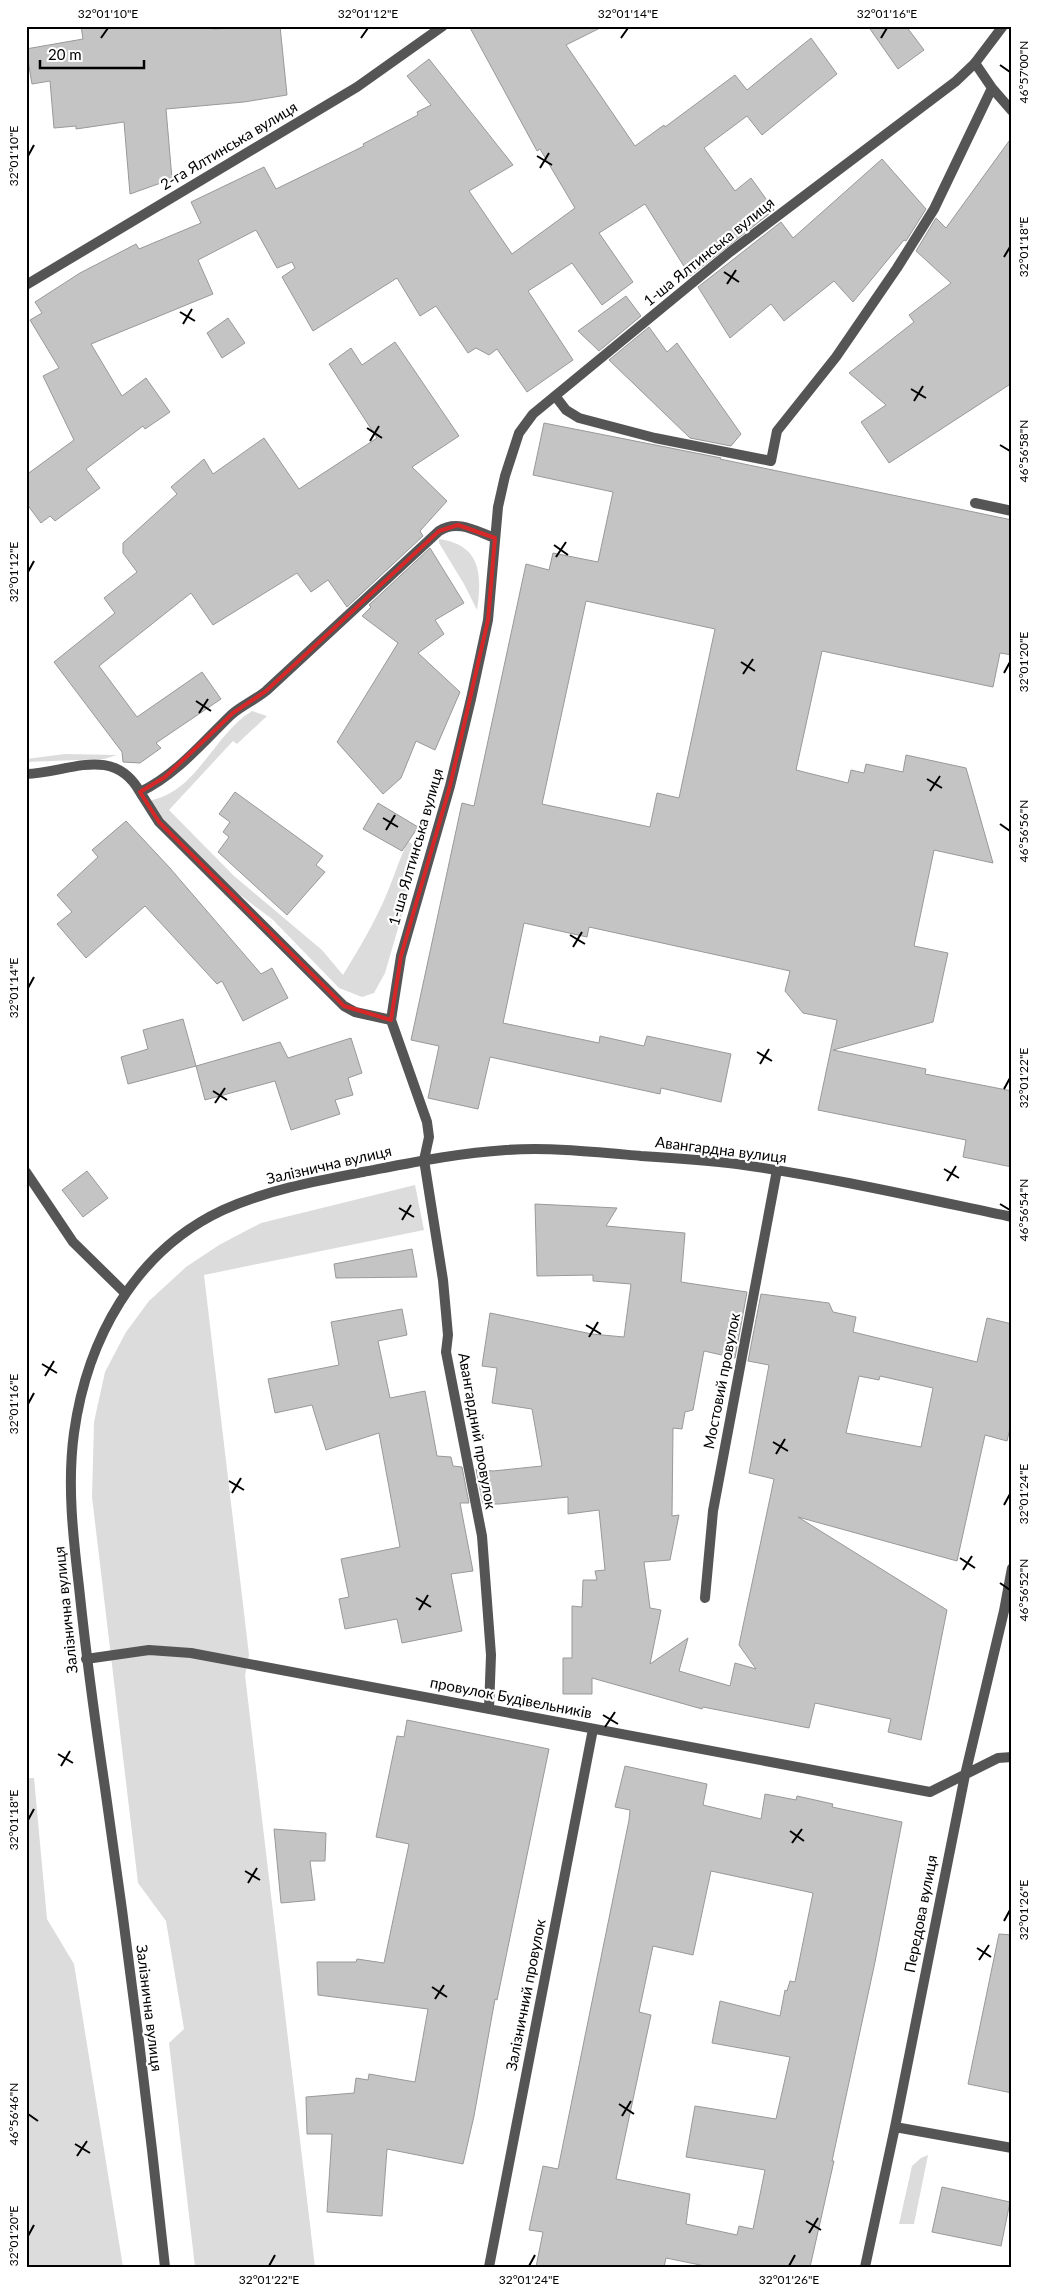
<svg xmlns="http://www.w3.org/2000/svg" width="1038" height="2293" font-family="Lato,sans-serif">
<rect width="100%" height="100%" fill="#fff"/>
<path fill="#dcdcdc" d="M439,539C482,545 482,576 477,610L464,584L439,543Z
M252,711L267,716L237,744L233,741L169,810L234,876L322,950L343,975C355,955 368,934 378,913C390,890 397,864 408,841L413,845L420,838L424,839L385,973L374,993L362,997L339,988L272,919L225,884L162,819L151,803L152,800C198,790 214,734 252,711Z
M65,754L117,755L104,759L26,762V759Z
M415,1185L424,1230L204,1275L249,1655L245,1675L315,2267H195L169,2043L184,2029L166,1921L138,1883L92,1497L94,1422L105,1372L126,1332L149,1301L186,1267L219,1245L261,1223Z
M26,1778H34L47,1919L74,1964L123,2267H26Z
M928,2155L914,2224H899L912,2166L921,2158Z"/>
<path fill="#c4c4c4" stroke="#999" fill-rule="evenodd" d="M81,26H213V29L280,26L287,95L244,102L166,109L172,179L130,194L124,122L76,129V126L54,128L50,81L32,84L26,49L83,39Z
M469,26H604L566,45L635,146L664,125L665,127L735,75L747,90L811,38L837,74L762,135L747,116L704,148L735,191L751,178L774,210L690,276L645,204L599,233L633,282L602,305L572,263L528,291L573,360L527,392L497,349L489,355L476,348L468,353L436,306L420,316L397,278L313,331L282,277L295,268L292,262L277,268L256,230L198,260L213,294L91,344L122,396L146,378L170,412L145,429L143,426L86,469L100,488L55,521L50,516L41,523L26,503V475L74,440L43,376L59,368L30,320L42,313L35,302L80,273L136,244L139,249L201,223L191,202L264,167L276,189L364,146L363,144L418,115L417,112L431,105L407,76L429,59L513,165L469,191L512,254L575,208L540,149L537,151Z
M868,26H906L924,50L898,69Z
M1012,137V383L889,463L861,422L886,405L849,373L914,322L909,315L951,283L916,251L936,218L946,228Z
M882,159L926,209L906,241L904,240L853,302L834,281L784,321L771,304L730,338L698,287L781,222L793,238Z
M626,296L641,316L599,351L578,331Z
M228,318L245,343L222,358L207,333Z
M649,327L667,352L677,343L741,434L731,446L690,438L609,360Z
M395,342L459,436L412,467L447,501L420,531L423,536L347,607L328,580L311,592L297,573L213,625L191,593L99,666L137,717L202,672L221,699L156,743L161,748L140,763L123,762L122,752L54,662L115,613L104,598L137,572L123,553V543L177,494L171,487L204,459L213,474L264,438L299,489L377,438L329,364L351,348L362,365Z
M544,423L721,458L720,459L1012,520V655L1000,653L993,687L822,651L796,770L848,783L851,770L864,773L866,764L903,772L906,755L966,768L993,863L934,850L914,946L948,953L933,1022L833,1050L926,1069L925,1074L1012,1091V1167L963,1157L966,1140L818,1110L837,1020L803,1013L785,991L790,971L589,927L587,937L524,923L503,1023L599,1043L600,1036L644,1046L647,1036L731,1054L721,1102L661,1088L660,1094L490,1057L478,1109L428,1098L439,1046L411,1040L462,803L474,806L526,564L549,570L553,553L598,562L613,492L533,475ZM586,601L715,629L679,798L657,793L650,827L542,804Z
M430,548L464,603L435,620L444,634L418,653L460,692L435,750L416,741L401,778L383,794L337,742L398,643L362,616L371,607L369,605Z
M235,792L323,856L316,865L325,872L287,915L218,852L229,837L223,832L230,822L219,814Z
M378,803L418,827L402,851L363,829Z
M126,821L169,867L261,974L272,968L288,998L243,1021L222,981L217,984L145,906L86,958L57,924L72,912L57,895L98,857L92,850Z
M183,1019L196,1066L128,1084L121,1057L148,1049L143,1030Z
M351,1038L362,1073L348,1078L353,1095L335,1100L340,1114L291,1130L275,1081L205,1100L196,1066L280,1042L288,1058Z
M87,1171L108,1198L83,1217L62,1190Z
M535,1204L617,1208L606,1226L685,1233L681,1282L747,1292L735,1358L704,1351L693,1410L685,1412L682,1429L673,1428L672,1516L679,1515L670,1560L644,1562L650,1608L661,1610L650,1664L688,1638L679,1671L730,1686L735,1663L756,1669L739,1645L774,1479L749,1473L769,1365L748,1361L761,1294L829,1303L833,1312L856,1317L853,1332L977,1362L987,1318L1012,1324V1420L1007,1441L985,1435L957,1561L798,1517L947,1610L921,1740L888,1732L891,1719L815,1703L809,1728L703,1707L702,1709L592,1678V1694H563V1658H572V1606L582,1607L583,1580H597L595,1571L605,1570L599,1510L568,1514V1497L499,1504H483L476,1469L493,1471L542,1466L532,1409L492,1403L497,1368L482,1366L490,1313L592,1334L624,1337L631,1284L593,1281V1275L537,1276ZM859,1376L879,1380L880,1376L933,1388L921,1447L846,1433Z
M412,1249L417,1277L336,1278L334,1264Z
M402,1309L407,1335L378,1341L390,1398L425,1391L437,1456L451,1457L453,1466L462,1467L469,1503H460L473,1571L451,1574L462,1631L402,1643L397,1619L345,1629L339,1599L349,1597L341,1559L400,1547L379,1433L326,1450L312,1405L275,1413L268,1379L339,1365L331,1322Z
M407,1720L549,1749L497,2000L495,1999L474,2116L463,2164L387,2149L382,2216L327,2212L332,2134H307L306,2097L354,2093L356,2078L368,2080L369,2074L415,2082L428,2009L318,1995L317,1962H356L357,1959L384,1963L409,1844L376,1837L397,1736L404,1737Z
M625,1766L707,1784L703,1805L761,1819L765,1794L796,1800L797,1796L833,1804L832,1807L902,1822L875,1962L832,2161H834L810,2267H710L666,2258L664,2267H536L543,2232L529,2230L543,2166L558,2169L629,1820L630,1810L615,1807ZM711,1871L813,1893L795,1982L790,1981L787,1991L785,1990L780,2016L720,2001L712,2043L790,2057L776,2119L695,2106L686,2157L765,2170L753,2229L739,2226L737,2235L686,2224L690,2194L616,2179L651,2015L639,2012L653,1946L693,1955Z
M274,1829L326,1833L325,1861H310L315,1900L281,1903Z
M999,1934L1012,1935V2093L968,2084Z
M942,2187L1010,2202L1001,2246L932,2232Z"/>
<g fill="none" stroke-linecap="round" stroke-linejoin="round">
<path stroke="#555" stroke-width="10" d="M992,88L1012,111
M556,397L566,410L579,418L655,438L771,461L777,431L836,357L897,268L934,209L992,88L975,63
M975,503L1012,511"/>
<path stroke="#555" stroke-width="10" d="M26,285L357,87L443,26
M26,774C68,773 113,744 140,792C176,775 203,742 231,715C241,706 255,700 266,691L439,531C457,519 476,531 495,538
M140,792L159,822L344,1006L355,1012L391,1020
M26,1172L73,1242L125,1293
M705,1598L713,1511L777,1170
M86,1659L149,1650L191,1653L930,1792L998,1758L1012,1757
M489,1709L491,1655L482,1536L446,1352L448,1335L443,1280L424,1160L429,1137L427,1122L391,1020L393,1007L401,956L450,786L471,699L488,620L498,507L505,476L519,433L533,414L730,252L955,82L975,63L1003,26
M895,2127L1012,2148
M489,2267L593,1729
M865,2267L895,2127L965,1775L1004,1611L1012,1568"/>
<path stroke="#555" stroke-width="10" d="M165,2267C148,2107 128,1947 105,1788C95,1721 86,1654 79,1587C73,1536 67,1484 74,1433C87,1339 135,1251 223,1210C267,1190 316,1181 363,1172C410,1163 458,1153 506,1150C551,1147 596,1152 641,1156C673,1158 705,1160 737,1164C829,1177 921,1198 1012,1217"/>
</g>
<path fill="none" stroke="#d62828" stroke-width="4" stroke-linejoin="round" d="M458,525L495,538L488,620L450,786L401,956L391,1020L344,1006L159,822L140,792L165,777L233,713L266,691L439,531Z"/>
<path fill="none" stroke="#000" stroke-width="2" d="M101,38L108,28M361,38L368,28M621,38L628,28M881,38L887,28M1000,65L1010,72M28,156L34,145M537,156L552,165M540,168L549,153M1004,257L1010,247M724,272L739,282M727,284L736,270M180,312L195,321M183,324L192,309M911,389L926,398M914,401L923,386M367,428L382,438M370,441L379,426M1000,445L1010,451M554,545L568,555M556,557L566,542M28,572L34,561M741,662L755,671M1004,673L1010,662M743,674L753,659M196,701L211,711M199,713L208,699M927,779L942,788M930,791L940,776M383,818L398,827M1000,824L1010,831M386,830L395,815M570,935L585,944M573,947L582,932M28,988L34,977M757,1052L772,1061M760,1064L769,1049M1004,1089L1010,1078M213,1091L227,1100M215,1103L225,1088M944,1169L959,1178M947,1181L956,1166M1000,1204L1010,1210M399,1208L414,1217M402,1220L411,1205M586,1325L601,1334M589,1337L598,1322M42,1364L57,1373M45,1376L54,1361M28,1404L34,1393M773,1442L788,1451M776,1454L785,1439M229,1481L244,1490M232,1493L241,1478M1004,1505L1010,1494M960,1558L975,1568M963,1570L972,1556M1000,1583L1010,1590M416,1598L431,1607M419,1610L428,1595M603,1715L618,1724M605,1727L615,1712M58,1754L73,1763M61,1766L70,1751M28,1820L34,1809M790,1831L804,1841M792,1843L802,1829M245,1871L260,1880M248,1883L257,1868M1004,1921L1010,1910M977,1948L991,1957M979,1960L989,1945M432,1987L447,1997M435,1999L444,1985M619,2104L634,2114M28,2114L38,2121M622,2116L631,2101M75,2144L90,2153M77,2156L87,2141M806,2221L821,2230M809,2233L818,2218M28,2236L34,2225M269,2266L275,2255M529,2266L535,2255M789,2266L795,2255"/>
<g text-anchor="middle" stroke-width="4.5" stroke-linejoin="round" paint-order="stroke">
<g font-size="15" fill="#000" stroke="#fff">
<text transform="translate(229 146) rotate(-31)" y="5">2-га Ялтинська вулиця</text>
<text transform="translate(709 252) rotate(-39)" y="5">1-ша Ялтинська вулиця</text>
<text transform="translate(416 847) rotate(-74)" y="5">1-ша Ялтинська вулиця</text>
<text transform="translate(721 1150) rotate(7)" y="5">Авангардна вулиця</text>
<text transform="translate(329 1165) rotate(-13)" y="5">Залізнична вулиця</text>
<text transform="translate(722 1381) rotate(-79)" y="5">Мостовий провулок</text>
<text transform="translate(477 1431) rotate(80)" y="5">Авангардний провулок</text>
<text transform="translate(66 1610) rotate(-96)" y="5">Залізнична вулиця</text>
<text transform="translate(511 1698) rotate(11)" y="5">провулок Будівельників</text>
<text transform="translate(921 1914) rotate(-79)" y="5">Передова вулиця</text>
<text transform="translate(526 1995) rotate(-79)" y="5">Залізничний провулок</text>
<text transform="translate(149 2008) rotate(83)" y="5">Залізнична вулиця</text>
</g>
</g>
<rect width="1038" height="2293" fill="none" stroke="#ffffff" stroke-width="55"/>
<path d="M40 60v8h104v-8" fill="none" stroke="#000000" stroke-width="2.5"/>
<text x="48" y="60" font-size="15" fill="#000000" stroke="#ffffff" stroke-width="4" paint-order="stroke">20 m</text>
<rect x="28" y="28" width="982" height="2238" fill="none" stroke="#000" stroke-width="2"/>
<g font-size="12" text-anchor="middle" fill="#000">
<text x="108" y="18">32°01'10"E</text>
<text x="368" y="18">32°01'12"E</text>
<text x="628" y="18">32°01'14"E</text>
<text x="887" y="18">32°01'16"E</text>
<text transform="translate(1024 72) rotate(-90)" y="4">46°57'00"N</text>
<text transform="translate(14 156) rotate(-90)" y="4">32°01'10"E</text>
<text transform="translate(1024 247) rotate(-90)" y="4">32°01'18"E</text>
<text transform="translate(1024 451) rotate(-90)" y="4">46°56'58"N</text>
<text transform="translate(14 572) rotate(-90)" y="4">32°01'12"E</text>
<text transform="translate(1024 662) rotate(-90)" y="4">32°01'20"E</text>
<text transform="translate(1024 831) rotate(-90)" y="4">46°56'56"N</text>
<text transform="translate(14 988) rotate(-90)" y="4">32°01'14"E</text>
<text transform="translate(1024 1078) rotate(-90)" y="4">32°01'22"E</text>
<text transform="translate(1024 1210) rotate(-90)" y="4">46°56'54"N</text>
<text transform="translate(14 1404) rotate(-90)" y="4">32°01'16"E</text>
<text transform="translate(1024 1494) rotate(-90)" y="4">32°01'24"E</text>
<text transform="translate(1024 1590) rotate(-90)" y="4">46°56'52"N</text>
<text transform="translate(14 1820) rotate(-90)" y="4">32°01'18"E</text>
<text transform="translate(1024 1910) rotate(-90)" y="4">32°01'26"E</text>
<text transform="translate(14 2114) rotate(-90)" y="4">46°56'46"N</text>
<text transform="translate(14 2236) rotate(-90)" y="4">32°01'20"E</text>
<text x="269" y="2284">32°01'22"E</text>
<text x="529" y="2284">32°01'24"E</text>
<text x="789" y="2284">32°01'26"E</text>
</g>
</svg>
